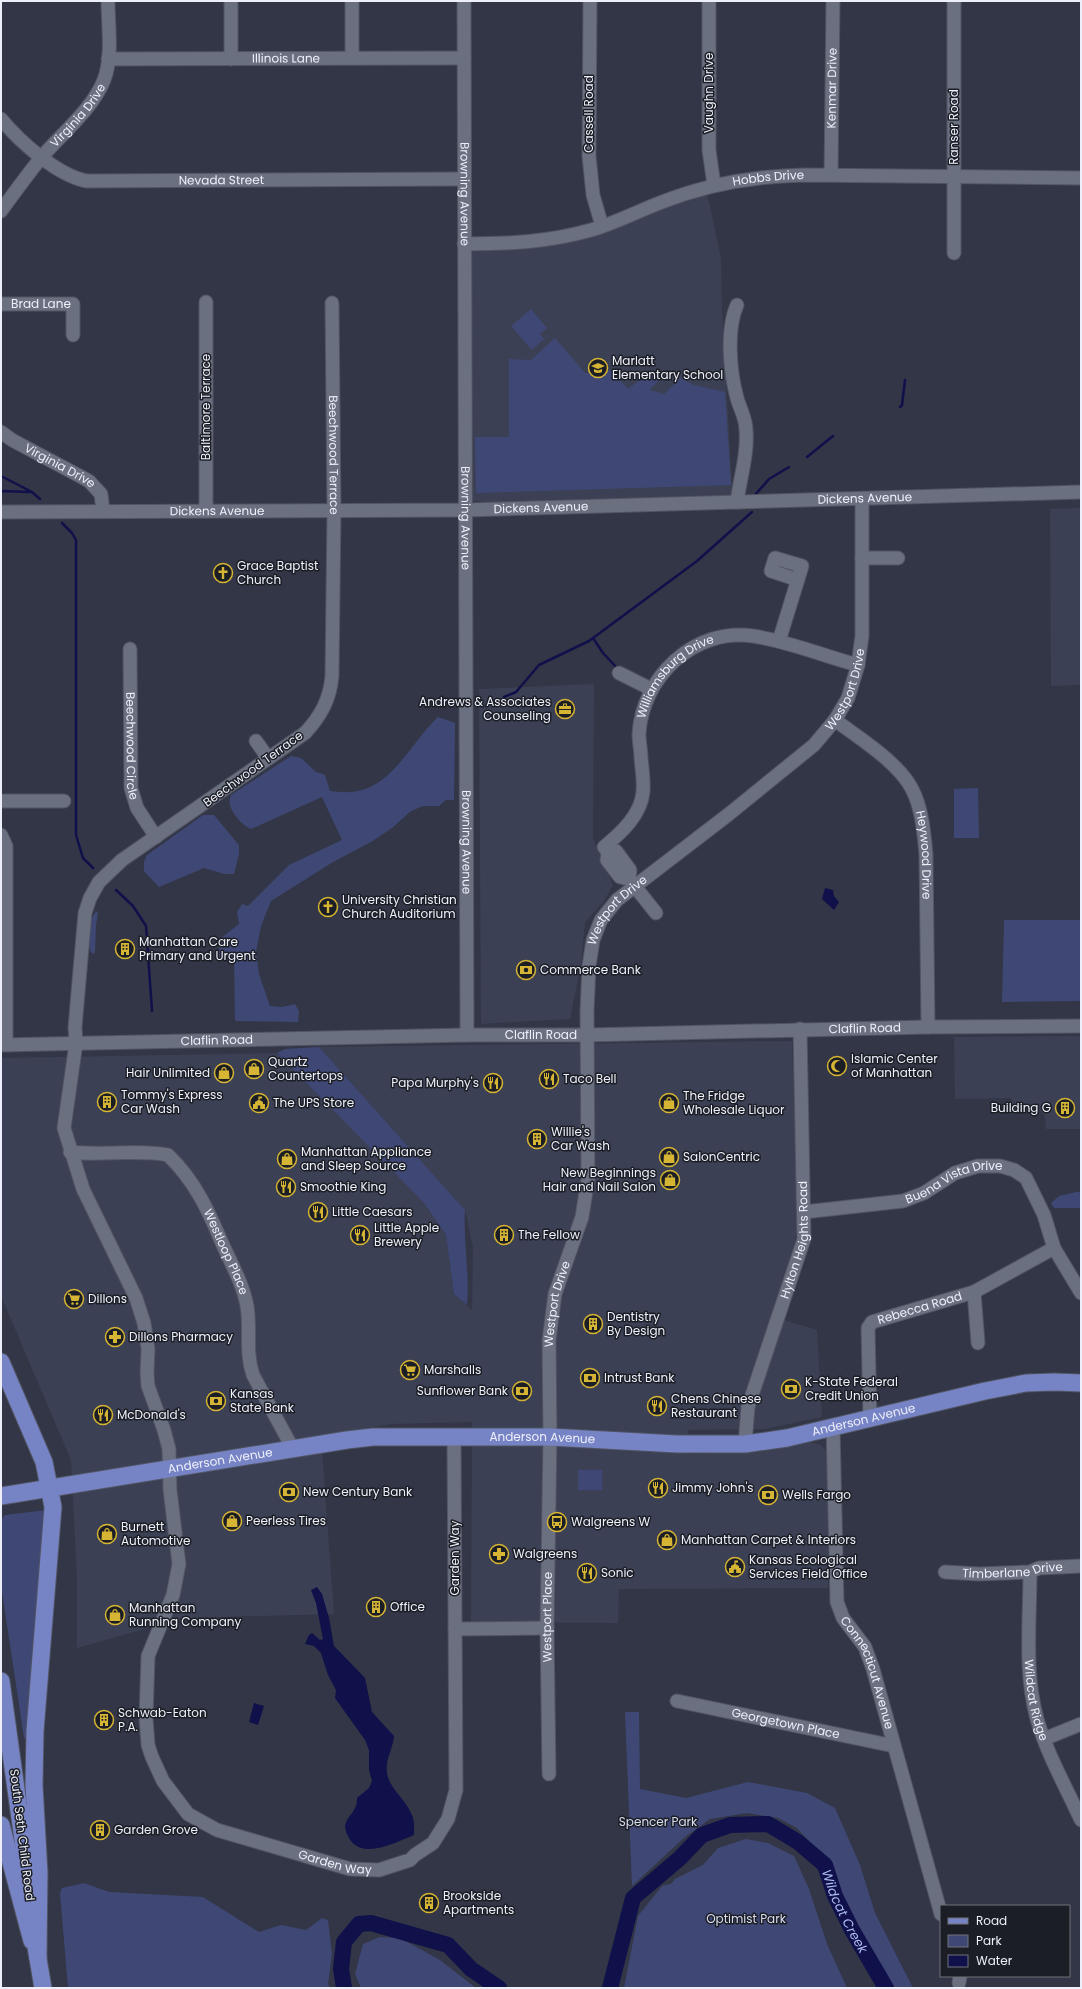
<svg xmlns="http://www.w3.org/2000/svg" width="1082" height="1989" font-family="Poppins,sans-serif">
<rect width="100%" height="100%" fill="#323646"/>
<path fill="#3b4054" d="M707,193L721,258L722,310L732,486L731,495L500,503L473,501L471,499V257L473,251L534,248L563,243Z
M1081,508V685L1051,686L1050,509Z
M594,684L593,838L613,885L604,901L585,922L581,964L570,1019L481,1024L479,689Z
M1081,1036V1129H1046L1045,1116L1035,1105H1012L1011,1098L955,1099L954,1037Z
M792,1041L798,1226L793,1250L771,1316L817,1330L822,1417L765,1429L688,1430L689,1454L758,1452L811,1442L821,1445L826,1450L828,1457V1588L619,1589L618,1623L471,1622L472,1422L391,1424L321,1436L334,1614L184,1618L77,1648V1579L71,1460L1,1296V1058L277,1053L424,1203L446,1235L454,1294L472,1310L473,1247L465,1210L319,1047Z"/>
<path fill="#3f4875" d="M531,309L547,328L540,334L544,339L532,350L511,326Z
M555,338L585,373H605L609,370L613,372L628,389L651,371L659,380L649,390L641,392L650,390L664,394L681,377L693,385L725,392L731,485L476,493L475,437H509V359L531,360Z
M438,717L455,723L454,800H446L439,806H423L411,811L392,828L371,842L333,862L271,901L261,926L256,952L259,974L270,1006L282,1007L295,1004L299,1011L298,1022L235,1021L234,959L219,958L220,939L239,924L237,912L242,904L248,906L289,865L342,840L322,797L251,829C243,826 232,814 230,805C229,802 230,798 231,795L291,756L301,758L316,772L325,775L330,791C339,792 349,793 358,791C395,783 412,741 438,717Z
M978,788L979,838H954V789Z
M203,815H214L239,845V854L234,874H224L204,868L159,887L144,871V862L147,855Z
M97,911L98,914L96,925L95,952L93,954C85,948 89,916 97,911Z
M1004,920H1081V1001L1002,1002Z
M319,1047L465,1210C463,1242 470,1274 467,1305L454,1294L446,1235L424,1203L277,1053L285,1049Z
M1076,1192H1081V1208H1054L1051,1203L1059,1196Z
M578,1470H602V1490H578Z
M47,1510L27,1738H24L1,1585V1520L5,1515Z
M625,1712H639L640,1789L686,1798L748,1782L807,1793L835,1808L860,1865L875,1913L913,1988H893L865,1941L843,1898L829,1864L797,1828L778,1818L747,1813L710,1819L685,1837L632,1886Z
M746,1839L768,1843L794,1856L809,1889L827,1944L847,1988H624L638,1916L662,1886L671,1884L675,1879L703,1865L718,1848Z
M84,1883L109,1892L203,1897L259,1932L281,1925L306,1930L322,1918L328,1920L332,1954L328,1984L330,1988H68L60,1893L62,1888Z
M380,1937L400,1938L440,1960L476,1988H361L355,1974L363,1944Z"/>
<path fill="#10104a" d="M825,888L833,890L834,896L839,902L834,910L822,899Z
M317,1587L322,1594L329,1618L334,1646L365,1678L372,1712L394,1736C393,1749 385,1759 387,1773C389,1788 405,1799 411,1813C415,1820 414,1828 414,1835C396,1842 362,1861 349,1838C347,1834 345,1830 345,1826C347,1815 358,1811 357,1798L369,1788L372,1781L369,1770V1750L365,1740L335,1698L336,1690L328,1675L321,1653L314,1646L305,1644L309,1635L312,1633L320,1640L323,1639L316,1603L311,1590Z
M254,1703L264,1706L258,1725L249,1722Z"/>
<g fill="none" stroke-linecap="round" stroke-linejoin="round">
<path stroke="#10104a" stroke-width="2.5" d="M900,407L902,405L905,380
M807,457L833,436
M1,476L32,492L40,499
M1,491L30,492
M755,495L769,479L789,467
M62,523L72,533L76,540V835L83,858L93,868
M593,638L603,653L618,669
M504,697L516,692L539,665L589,641L697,561L752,512
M116,890L133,906L146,926L152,1011"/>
<g stroke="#10104a" stroke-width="16">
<path d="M344,1988L341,1969L344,1942L359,1924L371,1923L448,1945L471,1969L499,1988"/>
<path id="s1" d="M610,1988L633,1898L680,1858L702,1835L730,1825L768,1824L798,1842L825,1865L835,1896L852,1930L886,1988"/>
</g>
<defs>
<g id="minor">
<path d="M231,1V59"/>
<path id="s2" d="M464,1L467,1035"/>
<path d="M590,1L589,156L593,195L602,226"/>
<path d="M709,1V150L714,185"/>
<path d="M352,58V1"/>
<path id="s3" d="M108,59L464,58"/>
<path id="s4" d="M1,119C20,142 58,176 87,181L464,179"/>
<path id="s5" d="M831,175L833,1"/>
<path id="s6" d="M1,211C14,193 27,175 41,158C62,133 92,110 104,80C113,56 108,26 108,1"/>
<path id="s7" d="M464,244C508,244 549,242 591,230C616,223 638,211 662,202C708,184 754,176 804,175L1081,178"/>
<path d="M954,253V1"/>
<path d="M206,302V511"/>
<path id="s8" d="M332,303L334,511L332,676C330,699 321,716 305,733L122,860L99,882L90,898L85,913L75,1027L76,1043L64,1128L83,1189L136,1298L144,1323L148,1349L147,1373L148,1386L164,1430L169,1449L170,1490L179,1564L173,1595L148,1656L146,1718L148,1745L152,1757L163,1781L188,1814L217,1830L350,1869L379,1870L410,1860L415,1855L433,1843L448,1819L456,1790L454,1436"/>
<path id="s9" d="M1,304H73V335"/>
<path id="s10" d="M1,432L12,440L89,481L101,494L103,511"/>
<path d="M737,502C740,478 748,454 746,430C746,418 740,409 737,398C730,372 726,330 737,305"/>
<path id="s11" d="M1,512L465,510L1081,492"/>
<path d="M862,558H898"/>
<path d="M779,641L802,566L775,558L771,571L798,580"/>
<path id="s12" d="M130,649L131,788L137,808L156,837"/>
<path d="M619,673L651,689"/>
<path id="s13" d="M835,720C859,738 898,762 912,789C922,808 924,833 926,854L928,1027"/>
<path d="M256,741L268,758"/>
<path d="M1,801H64"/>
<path d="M1,835L6,846V1044"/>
<path d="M608,852L616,851L630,870L629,879"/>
<path id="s14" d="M656,913L629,879L620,877L607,860L608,852L604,847C621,833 641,815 643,792C644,781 642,769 641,758C641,750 639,742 639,734C642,677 695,627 753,636C789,641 823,656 858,665"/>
<path id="s15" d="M1,1045L467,1035H588L927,1027L1081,1026"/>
<path id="s16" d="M70,1152C103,1156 136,1149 168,1155C195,1181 208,1210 222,1243C231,1263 243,1284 247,1306C251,1329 245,1352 253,1375L293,1449"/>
<path id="s17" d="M804,1212L903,1201L924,1193L955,1173L978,1166H1000L1014,1170L1026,1178L1044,1215L1054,1248L1081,1293"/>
<path d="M974,1292L978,1343"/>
<path id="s18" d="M870,1418L868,1328L872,1322L974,1292L1054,1248"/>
<path id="s19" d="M833,1427L837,1602L843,1618L865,1647L873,1669L941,1914"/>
<path id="s20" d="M745,1444L748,1407L804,1239L800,1029"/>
<path id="s21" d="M945,1572L979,1574L1030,1572L1039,1568L1081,1566"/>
<path id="s22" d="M1030,1572C1030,1620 1024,1672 1037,1719C1047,1754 1066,1787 1081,1820"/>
<path d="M455,1629L547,1628"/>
<path id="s23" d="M677,1701L894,1746"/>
<path d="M1044,1739L1081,1724"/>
<path id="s24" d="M549,1774L547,1628L550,1437L549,1340L555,1294L582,1217L588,1179L587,1011L589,966L593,940L601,920L617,900L729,814L814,745L835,720L848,698L858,665L862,636V499"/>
<path d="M959,1983L960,1976"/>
</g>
<g id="major">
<path d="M1,1362L44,1462L53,1507L35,1731L34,1785L39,1873L38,1958"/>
<path id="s25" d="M1,1496L347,1440L373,1437H550L677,1444H745L787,1438L985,1391L1026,1383L1054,1382L1081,1383"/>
<path d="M1,1681L29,1883"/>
<path d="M1,1825L32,1941"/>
<path d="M36,1947L43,1988"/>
</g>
</defs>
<use href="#minor" stroke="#515462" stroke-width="15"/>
<use href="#major" stroke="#515462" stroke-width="19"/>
<use href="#minor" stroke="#6b7081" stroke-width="13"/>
<use href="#major" stroke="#7683c4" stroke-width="17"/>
</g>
<defs>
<symbol id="school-ring" viewBox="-11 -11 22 22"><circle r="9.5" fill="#1c1e25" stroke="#d6b534" stroke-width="1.5"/><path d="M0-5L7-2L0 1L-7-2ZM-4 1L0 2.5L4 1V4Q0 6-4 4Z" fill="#d6b534"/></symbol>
<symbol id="church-ring" viewBox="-11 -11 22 22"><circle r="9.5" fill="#1c1e25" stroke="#d6b534" stroke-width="1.5"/><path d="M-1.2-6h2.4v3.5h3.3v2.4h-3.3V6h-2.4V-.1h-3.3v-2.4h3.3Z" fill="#d6b534"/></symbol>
<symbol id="office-ring" viewBox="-11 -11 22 22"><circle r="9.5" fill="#1c1e25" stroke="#d6b534" stroke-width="1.5"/><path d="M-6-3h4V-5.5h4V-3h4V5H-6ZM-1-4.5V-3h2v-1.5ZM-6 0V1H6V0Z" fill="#d6b534"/></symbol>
<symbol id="building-ring" viewBox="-11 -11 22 22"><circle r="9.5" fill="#1c1e25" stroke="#d6b534" stroke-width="1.5"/><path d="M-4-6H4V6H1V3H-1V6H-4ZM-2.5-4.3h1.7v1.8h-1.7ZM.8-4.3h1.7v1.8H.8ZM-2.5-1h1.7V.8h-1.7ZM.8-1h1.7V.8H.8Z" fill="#d6b534"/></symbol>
<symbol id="bank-ring" viewBox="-11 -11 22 22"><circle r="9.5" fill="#1c1e25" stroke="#d6b534" stroke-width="1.5"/><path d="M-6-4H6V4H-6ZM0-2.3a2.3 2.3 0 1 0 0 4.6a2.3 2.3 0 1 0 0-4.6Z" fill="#d6b534"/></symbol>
<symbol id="mosque-ring" viewBox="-11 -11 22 22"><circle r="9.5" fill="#1c1e25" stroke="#d6b534" stroke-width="1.5"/><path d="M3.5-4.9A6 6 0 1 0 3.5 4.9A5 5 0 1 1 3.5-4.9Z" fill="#d6b534"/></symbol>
<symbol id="shop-ring" viewBox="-11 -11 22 22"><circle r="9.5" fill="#1c1e25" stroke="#d6b534" stroke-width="1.5"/><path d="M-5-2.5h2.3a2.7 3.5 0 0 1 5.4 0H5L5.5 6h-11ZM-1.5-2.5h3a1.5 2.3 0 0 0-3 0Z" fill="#d6b534"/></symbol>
<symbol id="restaurant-ring" viewBox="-11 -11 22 22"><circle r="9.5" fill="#1c1e25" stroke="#d6b534" stroke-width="1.5"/><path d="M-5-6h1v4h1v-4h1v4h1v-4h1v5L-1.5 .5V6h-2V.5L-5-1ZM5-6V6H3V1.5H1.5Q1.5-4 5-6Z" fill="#d6b534"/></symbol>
<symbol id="civic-ring" viewBox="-11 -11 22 22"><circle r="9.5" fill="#1c1e25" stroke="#d6b534" stroke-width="1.5"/><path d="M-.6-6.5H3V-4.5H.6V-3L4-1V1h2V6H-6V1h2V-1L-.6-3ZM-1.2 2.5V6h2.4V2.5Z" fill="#d6b534"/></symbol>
<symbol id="supermarket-ring" viewBox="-11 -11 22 22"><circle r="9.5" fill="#1c1e25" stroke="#d6b534" stroke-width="1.5"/><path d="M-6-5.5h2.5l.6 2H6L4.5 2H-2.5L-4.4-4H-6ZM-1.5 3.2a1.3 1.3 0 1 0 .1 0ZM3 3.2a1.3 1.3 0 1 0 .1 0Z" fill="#d6b534"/></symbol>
<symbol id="pharmacy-ring" viewBox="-11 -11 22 22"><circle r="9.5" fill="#1c1e25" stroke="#d6b534" stroke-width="1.5"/><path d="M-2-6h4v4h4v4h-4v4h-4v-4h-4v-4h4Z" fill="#d6b534"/></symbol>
<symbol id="bus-ring" viewBox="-11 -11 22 22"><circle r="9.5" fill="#1c1e25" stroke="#d6b534" stroke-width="1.5"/><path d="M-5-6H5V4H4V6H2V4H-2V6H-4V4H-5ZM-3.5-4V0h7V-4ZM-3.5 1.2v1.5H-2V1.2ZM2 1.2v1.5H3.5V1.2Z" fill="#d6b534"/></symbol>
</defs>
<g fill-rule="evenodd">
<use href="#school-ring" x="587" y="357" width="22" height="22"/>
<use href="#church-ring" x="212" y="562" width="22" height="22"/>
<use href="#office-ring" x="554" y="698" width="22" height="22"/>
<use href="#church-ring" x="317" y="896" width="22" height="22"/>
<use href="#building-ring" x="114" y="938" width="22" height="22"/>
<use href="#bank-ring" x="515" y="959" width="22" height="22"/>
<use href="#mosque-ring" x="826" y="1055" width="22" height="22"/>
<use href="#shop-ring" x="243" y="1058" width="22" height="22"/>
<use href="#shop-ring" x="213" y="1062" width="22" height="22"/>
<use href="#restaurant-ring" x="538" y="1068" width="22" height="22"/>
<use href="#restaurant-ring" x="482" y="1072" width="22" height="22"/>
<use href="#building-ring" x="96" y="1091" width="22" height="22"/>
<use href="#civic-ring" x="248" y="1092" width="22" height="22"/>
<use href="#shop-ring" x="658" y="1092" width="22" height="22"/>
<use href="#building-ring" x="1054" y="1097" width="22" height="22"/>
<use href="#building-ring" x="526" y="1128" width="22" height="22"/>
<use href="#shop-ring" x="658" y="1146" width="22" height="22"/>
<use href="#shop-ring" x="276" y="1148" width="22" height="22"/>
<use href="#shop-ring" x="659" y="1169" width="22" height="22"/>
<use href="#restaurant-ring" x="275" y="1176" width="22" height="22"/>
<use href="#restaurant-ring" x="307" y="1201" width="22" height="22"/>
<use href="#restaurant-ring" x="349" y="1224" width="22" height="22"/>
<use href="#building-ring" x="493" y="1224" width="22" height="22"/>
<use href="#supermarket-ring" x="63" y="1288" width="22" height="22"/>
<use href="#building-ring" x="582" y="1313" width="22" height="22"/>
<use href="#pharmacy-ring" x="104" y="1326" width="22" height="22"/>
<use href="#supermarket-ring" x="399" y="1359" width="22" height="22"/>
<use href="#bank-ring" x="579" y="1367" width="22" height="22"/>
<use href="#bank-ring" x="780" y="1378" width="22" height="22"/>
<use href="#bank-ring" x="511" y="1380" width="22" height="22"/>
<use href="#bank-ring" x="205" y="1390" width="22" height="22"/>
<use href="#restaurant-ring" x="646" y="1395" width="22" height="22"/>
<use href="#restaurant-ring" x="92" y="1404" width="22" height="22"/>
<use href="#restaurant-ring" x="647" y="1477" width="22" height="22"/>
<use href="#bank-ring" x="278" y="1481" width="22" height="22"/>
<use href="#bank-ring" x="757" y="1484" width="22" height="22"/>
<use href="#shop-ring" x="221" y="1510" width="22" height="22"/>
<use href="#bus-ring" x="546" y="1511" width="22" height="22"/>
<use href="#shop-ring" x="96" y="1523" width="22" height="22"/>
<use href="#shop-ring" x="656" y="1529" width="22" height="22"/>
<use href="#pharmacy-ring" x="488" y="1543" width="22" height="22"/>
<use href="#civic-ring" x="724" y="1556" width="22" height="22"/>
<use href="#restaurant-ring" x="576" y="1562" width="22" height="22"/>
<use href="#building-ring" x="365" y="1596" width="22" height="22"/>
<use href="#shop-ring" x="104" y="1604" width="22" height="22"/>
<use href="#building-ring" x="93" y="1709" width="22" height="22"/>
<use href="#building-ring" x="89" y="1819" width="22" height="22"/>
<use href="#building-ring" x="418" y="1892" width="22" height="22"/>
</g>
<g text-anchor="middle" stroke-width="3" stroke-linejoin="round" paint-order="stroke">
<g font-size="12" fill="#edf0fa" stroke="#1c1e25">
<text dy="4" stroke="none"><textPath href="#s3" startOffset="178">Illinois Lane</textPath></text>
<text dy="4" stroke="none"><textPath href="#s5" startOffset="87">Kenmar Drive</textPath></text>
<text transform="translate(709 93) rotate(-90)" y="4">Vaughn Drive</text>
<text dy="4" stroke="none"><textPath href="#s6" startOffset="123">Virginia Drive</textPath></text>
<text transform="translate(589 114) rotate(-90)" y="4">Cassell Road</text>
<text transform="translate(954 127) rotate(-90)" y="4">Ranser Road</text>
<text dy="4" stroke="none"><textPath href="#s7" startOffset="314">Hobbs Drive</textPath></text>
<text dy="4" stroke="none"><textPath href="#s4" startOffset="242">Nevada Street</textPath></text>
<text dy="4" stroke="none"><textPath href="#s2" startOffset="193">Browning Avenue</textPath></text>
<text dy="4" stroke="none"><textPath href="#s9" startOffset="40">Brad Lane</textPath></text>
<text transform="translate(206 407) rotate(-90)" y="4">Baltimore Terrace</text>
<text dy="4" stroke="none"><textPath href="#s8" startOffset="152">Beechwood Terrace</textPath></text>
<text dy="4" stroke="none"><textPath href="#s10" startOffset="68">Virginia Drive</textPath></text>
<text dy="4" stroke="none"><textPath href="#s11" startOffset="864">Dickens Avenue</textPath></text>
<text dy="4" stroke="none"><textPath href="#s11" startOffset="540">Dickens Avenue</textPath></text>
<text dy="4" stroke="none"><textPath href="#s11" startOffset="216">Dickens Avenue</textPath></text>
<text dy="4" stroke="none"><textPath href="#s2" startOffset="517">Browning Avenue</textPath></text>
<text dy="4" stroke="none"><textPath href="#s14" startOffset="288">Williamsburg Drive</textPath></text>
<text dy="4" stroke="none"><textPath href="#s24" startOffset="1203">Westport Drive</textPath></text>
<text dy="4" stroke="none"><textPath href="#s12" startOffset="97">Beechwood Circle</textPath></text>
<text transform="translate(253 769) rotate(-36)" y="4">Beechwood Terrace</text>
<text dy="4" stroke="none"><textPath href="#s2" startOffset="841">Browning Avenue</textPath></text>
<text dy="4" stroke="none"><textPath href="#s13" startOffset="172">Heywood Drive</textPath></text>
<text dy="4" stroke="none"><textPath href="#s24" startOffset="879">Westport Drive</textPath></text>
<text dy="4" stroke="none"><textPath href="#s15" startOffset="864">Claflin Road</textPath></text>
<text dy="4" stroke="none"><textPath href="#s15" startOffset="540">Claflin Road</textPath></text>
<text dy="4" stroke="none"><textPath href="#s15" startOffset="216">Claflin Road</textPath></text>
<text dy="4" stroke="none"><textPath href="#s17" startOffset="155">Buena Vista Drive</textPath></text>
<text dy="4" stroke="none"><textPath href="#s20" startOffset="212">Hylton Heights Road</textPath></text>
<text dy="4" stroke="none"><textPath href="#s16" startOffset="212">Westloop Place</textPath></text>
<text dy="4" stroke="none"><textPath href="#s24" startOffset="471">Westport Drive</textPath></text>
<text dy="4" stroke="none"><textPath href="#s18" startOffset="147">Rebecca Road</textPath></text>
<text dy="4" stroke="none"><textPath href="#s25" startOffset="870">Anderson Avenue</textPath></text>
<text dy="4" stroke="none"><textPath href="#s25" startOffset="546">Anderson Avenue</textPath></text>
<text dy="4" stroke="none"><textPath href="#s25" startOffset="222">Anderson Avenue</textPath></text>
<text transform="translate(455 1558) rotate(-90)" y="4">Garden Way</text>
<text dy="4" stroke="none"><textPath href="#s21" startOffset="68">Timberlane Drive</textPath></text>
<text dy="4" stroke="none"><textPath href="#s24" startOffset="157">Westport Place</textPath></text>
<text dy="4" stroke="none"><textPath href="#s19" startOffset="253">Connecticut Avenue</textPath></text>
<text dy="4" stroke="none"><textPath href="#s22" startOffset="129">Wildcat Ridge</textPath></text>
<text dy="4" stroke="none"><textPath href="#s23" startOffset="111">Georgetown Place</textPath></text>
<text transform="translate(22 1835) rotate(83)" y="4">South Seth Child Road</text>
<text dy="4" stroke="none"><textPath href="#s8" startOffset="1822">Garden Way</textPath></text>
</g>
<g font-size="12" fill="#edf0fa" stroke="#1c1e25" text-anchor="start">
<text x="612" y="365">Marlatt<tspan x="612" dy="14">Elementary School</tspan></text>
<text x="237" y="570">Grace Baptist<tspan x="237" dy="14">Church</tspan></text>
<text x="551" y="706" text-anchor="end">Andrews &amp; Associates<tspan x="551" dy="14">Counseling</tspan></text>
<text x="342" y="904">University Christian<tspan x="342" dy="14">Church Auditorium</tspan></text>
<text x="139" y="946">Manhattan Care<tspan x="139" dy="14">Primary and Urgent</tspan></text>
<text x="540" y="974">Commerce Bank</text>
<text x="851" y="1063">Islamic Center<tspan x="851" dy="14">of Manhattan</tspan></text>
<text x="268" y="1066">Quartz<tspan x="268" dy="14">Countertops</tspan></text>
<text x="210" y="1077" text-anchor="end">Hair Unlimited</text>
<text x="563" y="1083">Taco Bell</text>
<text x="479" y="1087" text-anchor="end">Papa Murphy's</text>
<text x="121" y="1099">Tommy's Express<tspan x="121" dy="14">Car Wash</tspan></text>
<text x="683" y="1100">The Fridge<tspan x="683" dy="14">Wholesale Liquor</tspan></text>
<text x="273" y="1107">The UPS Store</text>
<text x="1051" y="1112" text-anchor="end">Building G</text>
<text x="551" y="1136">Willie's<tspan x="551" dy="14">Car Wash</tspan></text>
<text x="301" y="1156">Manhattan Appliance<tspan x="301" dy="14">and Sleep Source</tspan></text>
<text x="683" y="1161">SalonCentric</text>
<text x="656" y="1177" text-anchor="end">New Beginnings<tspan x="656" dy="14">Hair and Nail Salon</tspan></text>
<text x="300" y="1191">Smoothie King</text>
<text x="332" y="1216">Little Caesars</text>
<text x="374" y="1232">Little Apple<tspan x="374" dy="14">Brewery</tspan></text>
<text x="518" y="1239">The Fellow</text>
<text x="88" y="1303">Dillons</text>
<text x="607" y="1321">Dentistry<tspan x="607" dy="14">By Design</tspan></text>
<text x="129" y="1341">Dillons Pharmacy</text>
<text x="424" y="1374">Marshalls</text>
<text x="604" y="1382">Intrust Bank</text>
<text x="805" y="1386">K-State Federal<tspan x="805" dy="14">Credit Union</tspan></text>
<text x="508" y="1395" text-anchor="end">Sunflower Bank</text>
<text x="230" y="1398">Kansas<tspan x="230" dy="14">State Bank</tspan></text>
<text x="671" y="1403">Chens Chinese<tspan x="671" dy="14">Restaurant</tspan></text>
<text x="117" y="1419">McDonald's</text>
<text x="672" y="1492">Jimmy John's</text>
<text x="303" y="1496">New Century Bank</text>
<text x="782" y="1499">Wells Fargo</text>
<text x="246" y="1525">Peerless Tires</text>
<text x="571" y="1526">Walgreens W</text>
<text x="121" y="1531">Burnett<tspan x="121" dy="14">Automotive</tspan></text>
<text x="681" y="1544">Manhattan Carpet &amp; Interiors</text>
<text x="513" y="1558">Walgreens</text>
<text x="749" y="1564">Kansas Ecological<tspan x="749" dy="14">Services Field Office</tspan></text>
<text x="601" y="1577">Sonic</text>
<text x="390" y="1611">Office</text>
<text x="129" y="1612">Manhattan<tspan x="129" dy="14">Running Company</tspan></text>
<text x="118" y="1717">Schwab-Eaton<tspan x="118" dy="14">P.A.</tspan></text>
<text x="114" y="1834">Garden Grove</text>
<text x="443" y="1900">Brookside<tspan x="443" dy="14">Apartments</tspan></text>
</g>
<g font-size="12" fill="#d8ddf0" stroke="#1c1e25">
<text x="658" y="1826">Spencer Park</text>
<text x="746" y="1923">Optimist Park</text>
</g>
<g font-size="13" font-style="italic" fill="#aebcf3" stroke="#1c1e25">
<text dy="5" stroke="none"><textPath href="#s1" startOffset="375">Wildcat Creek</textPath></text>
</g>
</g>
<rect width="1082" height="1989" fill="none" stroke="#edf0fa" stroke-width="4"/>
<rect x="940" y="1905" width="130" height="72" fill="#1c1e25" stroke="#70727a"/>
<rect x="948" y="1918" width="20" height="6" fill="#7683c4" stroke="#70727a"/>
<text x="976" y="1925" font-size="12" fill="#edf0fa">Road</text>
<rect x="948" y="1935" width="20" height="12" fill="#3f4875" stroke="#70727a"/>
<text x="976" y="1945" font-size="12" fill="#edf0fa">Park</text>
<rect x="948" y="1955" width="20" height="12" fill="#10104a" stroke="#70727a"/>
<text x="976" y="1965" font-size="12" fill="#edf0fa">Water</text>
</svg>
